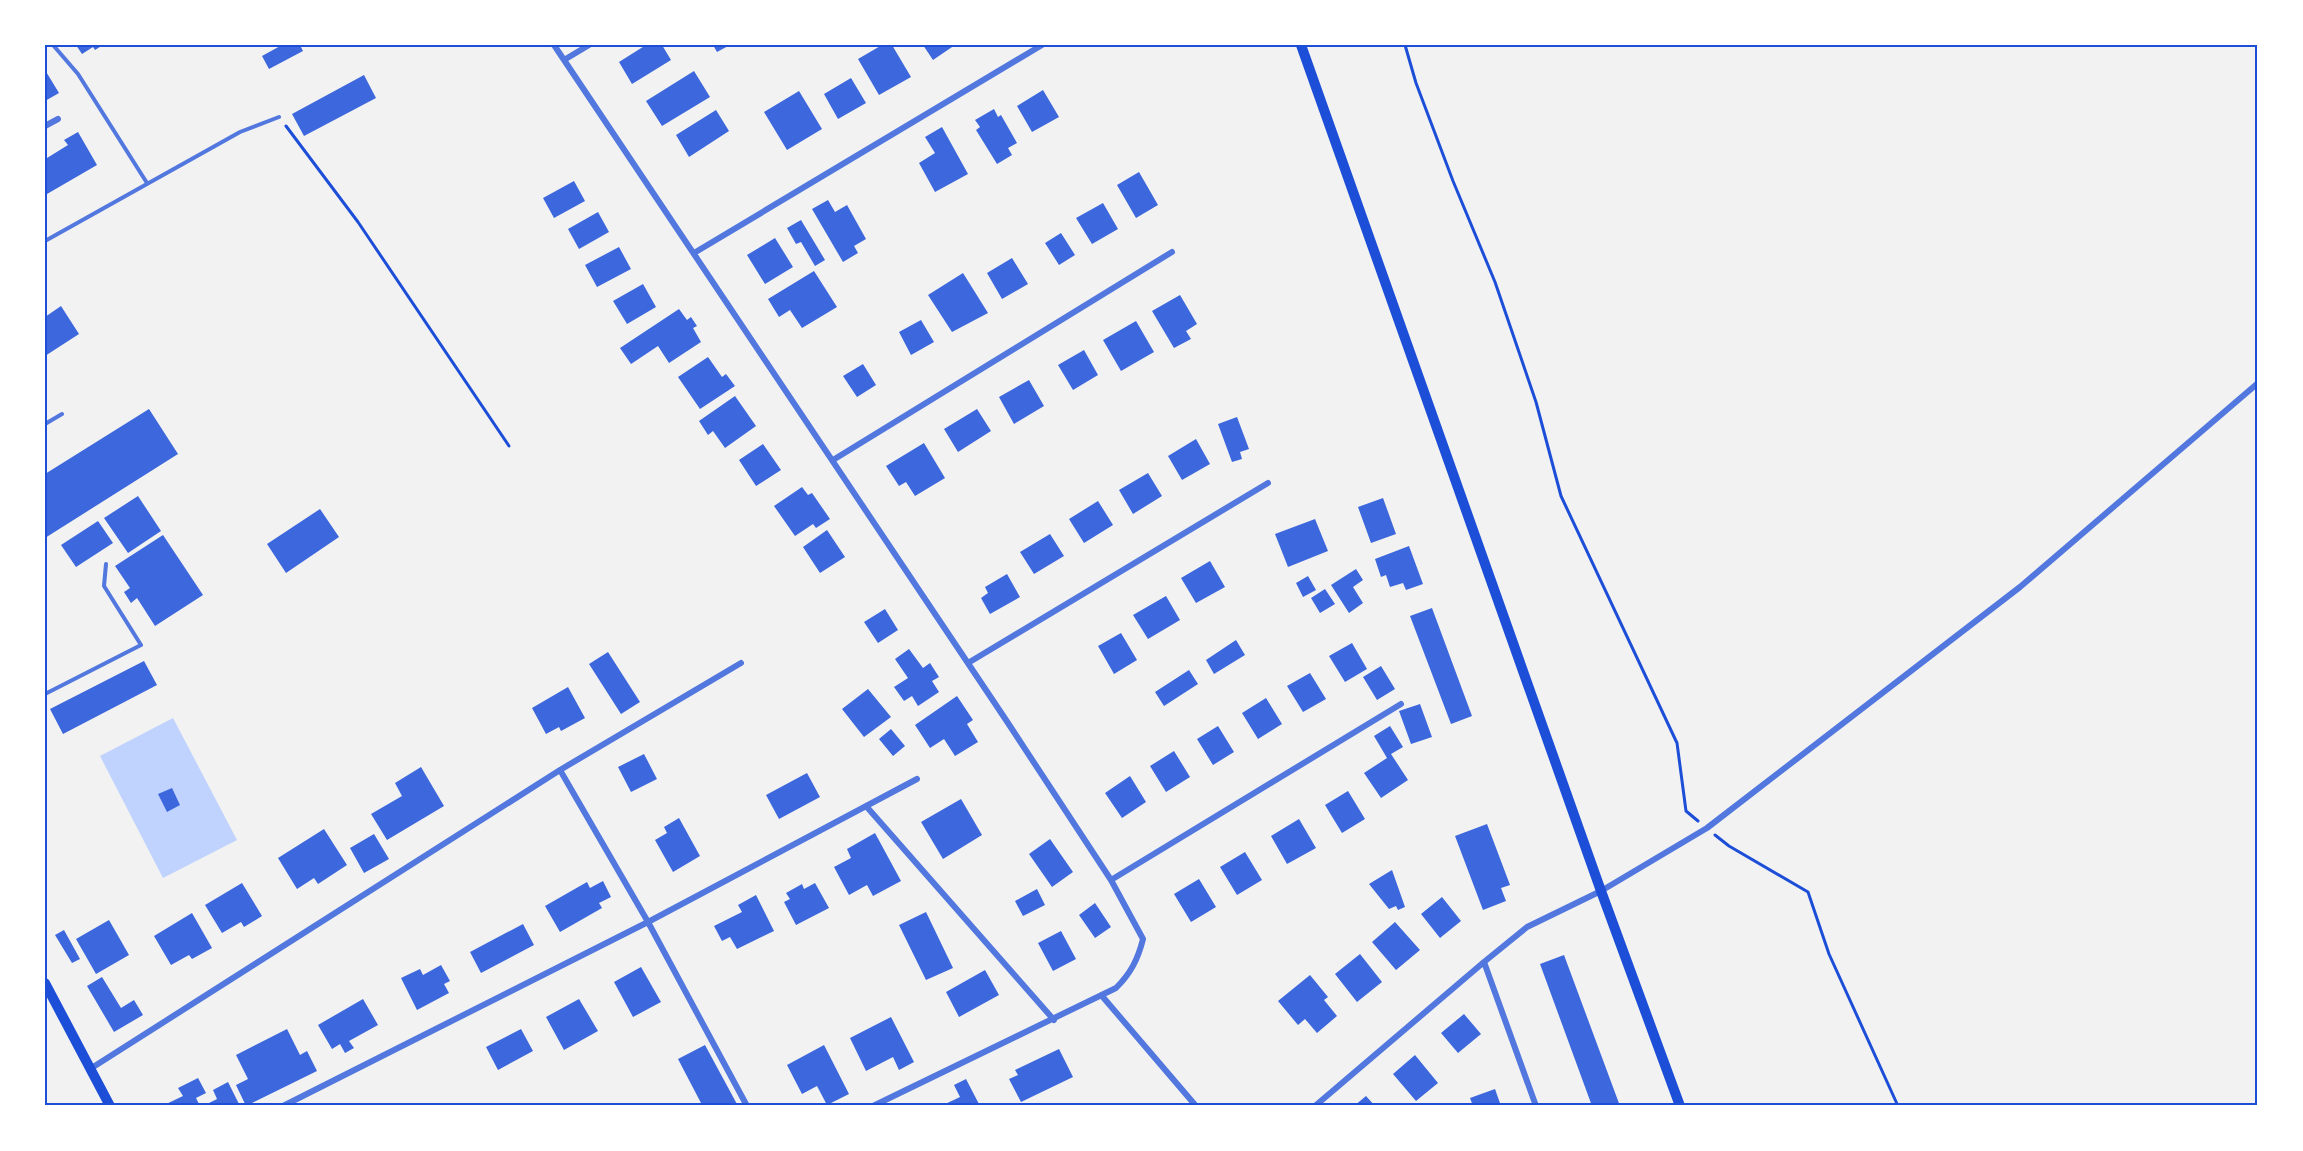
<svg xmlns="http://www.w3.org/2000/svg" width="2303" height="1151" font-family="Commissioner,sans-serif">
<rect width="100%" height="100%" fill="#f2f2f2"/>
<path fill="#bfd3fe" d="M173,718L237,840L163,878L100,756Z"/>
<path fill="#3d67dc" d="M76,45H103L95,50L93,47L82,54Z
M282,45H300L303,51L269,69L262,56Z
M646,45H662L671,60L632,84L619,62Z
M713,45H730L717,52Z
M882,45H892L911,77L879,95L858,59Z
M923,45H955L933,60Z
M45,70L59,93L45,101Z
M694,71L710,97L662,126L646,101Z
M364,75L376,98L304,136L292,114Z
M851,78L866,103L838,119L824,94Z
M1043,90L1059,117L1032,132L1017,106Z
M799,91L822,129L787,150L764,112Z
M994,109L998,117L1001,115L1017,143L1008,148L1012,155L997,164L976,130L980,127L975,120Z
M716,110L729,131L689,157L676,135Z
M942,127L968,174L935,192L919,163L935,153L925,137Z
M78,132L97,165L47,194L45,155L47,158L68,145L64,140Z
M1139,172L1158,205L1136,218L1117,185Z
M574,181L585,201L554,218L543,198Z
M828,200L835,212L847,205L866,239L854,246L858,253L843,262L812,209Z
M1103,203L1118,229L1092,244L1076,218Z
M598,212L609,232L579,249L568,229Z
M801,220L825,260L815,266L801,242L796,244L787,228Z
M1061,233L1075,255L1059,265L1045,243Z
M775,238L793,267L765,284L747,255Z
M619,247L631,269L597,287L585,265Z
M1012,258L1028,284L1002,299L987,273Z
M814,271L837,307L802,328L790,310L779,317L768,299Z
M963,273L988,313L952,332L928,295Z
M643,284L656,307L627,324L613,301Z
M1180,295L1197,324L1186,331L1191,339L1174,348L1152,311Z
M61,306L79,334L45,356V317Z
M679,309L687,320L691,317L697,326L693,328L701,342L669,363L658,346L631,364L620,348Z
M921,320L934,342L911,355L899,332Z
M1136,321L1154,352L1121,371L1103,340Z
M1084,350L1098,375L1073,390L1058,365Z
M708,357L722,377L726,374L735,386L700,409L678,377Z
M863,364L876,385L857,397L843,376Z
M1029,380L1044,406L1014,424L999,397Z
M735,396L756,426L725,448L713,431L708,435L699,421Z
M149,409L178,454L45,538V474Z
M977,409L991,431L958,452L944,429Z
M1237,417L1249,449L1240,452L1242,459L1232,462L1218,424Z
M1196,439L1210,464L1182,480L1168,456Z
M924,443L945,478L915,496L906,482L899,486L886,466Z
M763,444L781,470L756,486L739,460Z
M1148,473L1162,496L1133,514L1119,490Z
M802,487L808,495L812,493L830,519L816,528L813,524L795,536L774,506Z
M138,496L161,531L128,553L104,518Z
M1383,498L1396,534L1371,543L1358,507Z
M1098,501L1113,525L1084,543L1069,519Z
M320,509L339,537L286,573L267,544Z
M1315,519L1328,551L1288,567L1275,534Z
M98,521L113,543L76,567L61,545Z
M827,530L845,557L820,573L803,547Z
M1050,534L1064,556L1034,574L1020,552Z
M163,535L203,595L155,626L137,598L131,603L124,592L130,588L115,566Z
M1409,546L1423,584L1406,590L1403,583L1390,587L1386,575L1381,577L1375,559Z
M1210,561L1225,587L1196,603L1181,578Z
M1356,569L1363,580L1353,587L1363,603L1349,613L1331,585Z
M1007,574L1020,597L990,614L981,598L988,593L985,587Z
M1308,576L1316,590L1303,597L1296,583Z
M1325,589L1335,604L1320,613L1311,598Z
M1166,596L1180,620L1148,639L1133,615Z
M1432,608L1472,716L1451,724L1410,616Z
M885,609L898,630L878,643L864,622Z
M1121,633L1137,660L1114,674L1098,646Z
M1236,640L1245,655L1214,674L1206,660Z
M1352,643L1367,669L1345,682L1329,656Z
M909,649L923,668L930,663L939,677L932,681L939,692L918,706L912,696L904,701L894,687L908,678L895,659Z
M608,652L640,702L621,714L589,664Z
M144,661L157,685L63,734L50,709Z
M1381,666L1395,689L1377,700L1363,677Z
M1189,670L1198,684L1164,706L1155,692Z
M1310,673L1326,699L1303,712L1287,686Z
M568,687L585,718L561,731L559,727L546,734L532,708Z
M868,689L891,717L864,737L842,709Z
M957,696L973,720L967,724L978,742L955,756L944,739L930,748L915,725Z
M1266,698L1282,724L1258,739L1242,713Z
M1420,704L1432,737L1411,744L1399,711Z
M1218,726L1234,752L1213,765L1197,739Z
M1390,726L1403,747L1391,754L1408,780L1381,798L1364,773L1387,758L1374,736Z
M891,729L905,746L893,756L879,739Z
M1174,751L1190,777L1166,792L1150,766Z
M644,754L657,779L631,792L618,767Z
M421,767L444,806L387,840L371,814L402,796L395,783Z
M807,773L820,797L779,819L766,795Z
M1130,776L1146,802L1122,818L1105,793Z
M172,788L180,805L167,812L158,794Z
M1348,791L1365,819L1342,833L1325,805Z
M961,799L982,835L943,859L921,822Z
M679,818L700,856L673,872L655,840L667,833L664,827Z
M1299,819L1316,848L1287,864L1271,836Z
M1487,824L1510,885L1501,888L1506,901L1483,910L1455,836Z
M324,829L347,865L318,884L314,878L297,889L278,858Z
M875,833L901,881L873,896L867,885L849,895L834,867L851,858L847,849Z
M374,834L389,859L364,873L350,848Z
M1050,839L1073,872L1052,887L1029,854Z
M1245,852L1262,880L1237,895L1220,867Z
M1392,870L1405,907L1398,910L1396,906L1389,909L1369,884Z
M1199,879L1216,907L1191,922L1174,894Z
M603,881L611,897L599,903L602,908L560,932L545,906L587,882L590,888Z
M242,883L262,916L244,927L241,922L222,933L205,905Z
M815,883L829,908L796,925L784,902L790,899L786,893L802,884L804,889Z
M1037,889L1045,905L1023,916L1015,901Z
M756,895L774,931L737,949L730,937L722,941L714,926L742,912L738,905Z
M1442,897L1461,921L1440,938L1421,914Z
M1095,903L1111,927L1095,938L1079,915Z
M926,912L953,968L926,980L899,925Z
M192,913L212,948L192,959L189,955L171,965L154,936Z
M109,920L129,955L96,974L76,939Z
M1395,922L1420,950L1396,970L1372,942Z
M523,924L534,945L481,973L470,952Z
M64,930L80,959L72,963L55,935Z
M1061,931L1076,959L1053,971L1038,943Z
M1360,954L1382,982L1357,1002L1335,974Z
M1564,955L1620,1106H1592L1540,964Z
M441,965L450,981L444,984L449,993L417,1010L401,978L420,969L423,975Z
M641,967L661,1002L633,1017L614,982Z
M985,970L999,995L959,1017L946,992Z
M1310,975L1328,997L1324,1000L1337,1016L1317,1033L1305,1019L1298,1025L1278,1001Z
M102,977L121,1008L134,1000L143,1015L114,1032L87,986Z
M363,999L378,1025L349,1041L354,1048L345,1053L340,1044L332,1049L318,1025Z
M579,999L598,1031L564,1050L546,1017Z
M1464,1014L1481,1034L1458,1053L1441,1033Z
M891,1017L914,1062L899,1070L893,1057L866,1071L850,1038Z
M287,1029L300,1055L307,1051L317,1071L246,1106L236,1085L248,1079L236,1055Z
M521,1029L533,1051L498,1070L486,1047Z
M705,1045L738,1106H695L701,1103L678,1059Z
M824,1045L849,1094L827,1105L817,1086L802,1094L787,1065Z
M1059,1049L1073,1077L1021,1102L1009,1079L1018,1075L1015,1070Z
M1415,1055L1438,1083L1416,1101L1393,1074Z
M198,1078L206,1093L196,1098L200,1106H162L183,1096L178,1088Z
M966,1079L980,1106H941L960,1097L954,1085Z
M228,1082L240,1106H203L217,1099L213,1090Z
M1495,1089L1501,1106H1473L1470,1098Z
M1366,1096L1375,1106H1354Z"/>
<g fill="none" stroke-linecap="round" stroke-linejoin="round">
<path stroke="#1d4ed8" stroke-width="3" d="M1405,45L1416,83L1453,181L1495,282L1536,402L1561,496L1677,743L1686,811L1698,821
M286,126L358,222L509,446
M1715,835L1729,846L1808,892L1829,954L1898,1106"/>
<path stroke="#5277de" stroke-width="4" d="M53,45L78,74L147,183
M45,241L240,132L279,117
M45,424L62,414
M45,694L141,645L104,586L106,564"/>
<path stroke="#5277de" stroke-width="6" d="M554,45L1006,720L1111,880L1143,939C1138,959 1131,973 1116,988L873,1106
M564,60L589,45
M45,126L58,119
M694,253L1042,45
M833,460L1172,252
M968,663L1268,483
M560,770L648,922L747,1106
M866,806L1054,1020
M1111,880L1401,704
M1484,962L1536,1106
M1102,996L1196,1106
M90,1069L560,770L741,663
M283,1106L648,922L917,779
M1315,1106L1484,962L1527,927L1601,891L1707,828L2020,587L2258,383"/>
<path stroke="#1d4ed8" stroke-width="10" d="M1301,45L1601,891L1680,1106
M45,983L110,1106"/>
</g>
<rect width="2303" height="1151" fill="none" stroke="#ffffff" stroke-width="93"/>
<rect x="46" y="46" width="2210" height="1058" fill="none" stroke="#1d4ed8" stroke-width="2"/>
</svg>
